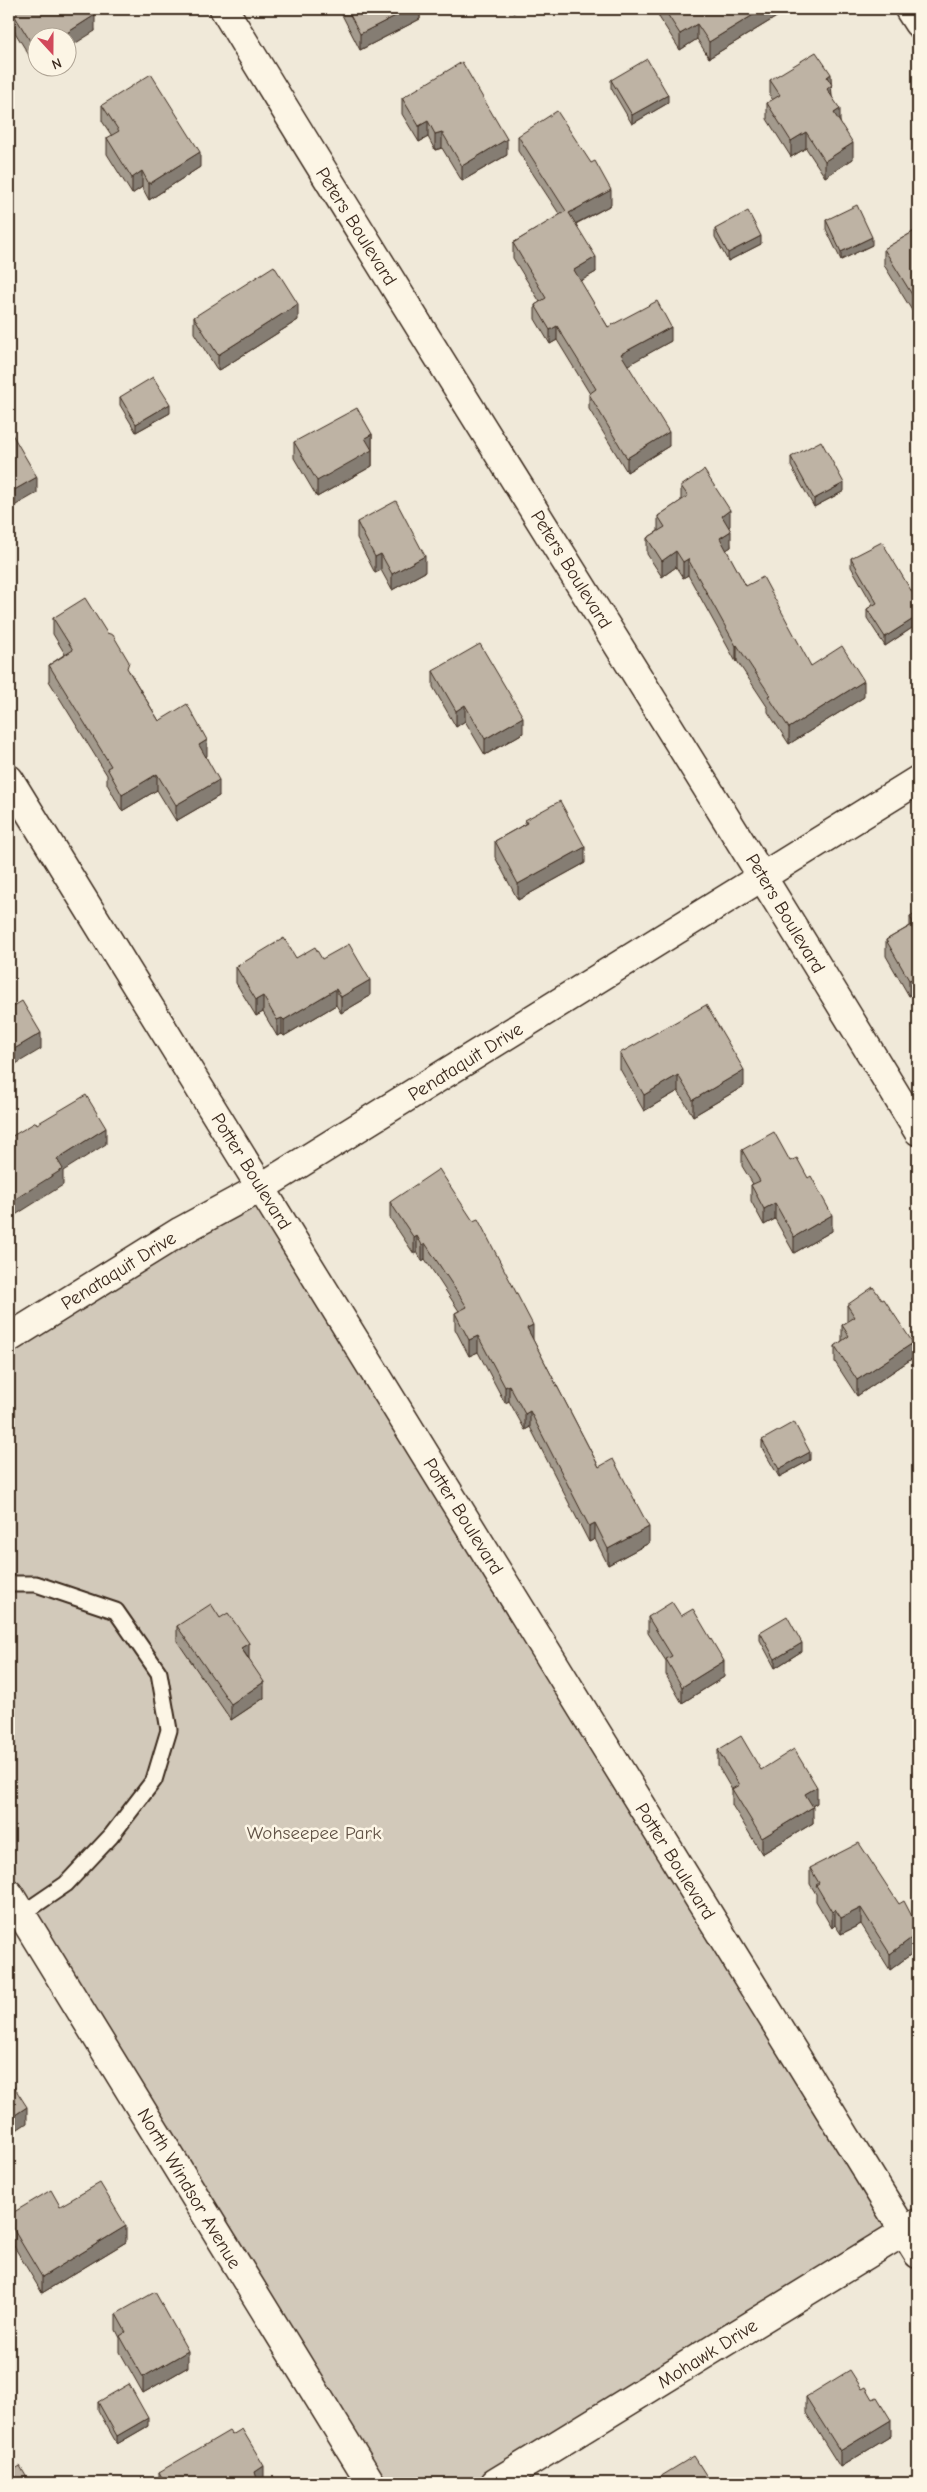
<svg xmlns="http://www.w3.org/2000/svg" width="927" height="2492" font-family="'Comic Neue',sans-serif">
<rect width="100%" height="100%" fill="#f0e9d9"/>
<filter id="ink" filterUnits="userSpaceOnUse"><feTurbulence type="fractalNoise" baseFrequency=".02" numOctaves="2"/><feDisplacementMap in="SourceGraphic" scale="10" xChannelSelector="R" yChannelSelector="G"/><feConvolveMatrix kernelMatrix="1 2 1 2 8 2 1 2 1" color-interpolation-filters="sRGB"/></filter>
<g filter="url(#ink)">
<path fill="#d2c9ba" stroke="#867a6c" d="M262,1187L904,2231L495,2483H370L9,1896V1341Z"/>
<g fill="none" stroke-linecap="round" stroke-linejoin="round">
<defs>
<path id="lane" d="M9,1584H36L116,1611L159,1673L169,1730L154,1780L111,1836L66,1884L22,1914"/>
<path id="street" d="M224,9C452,385 690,754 918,1131
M909,9L918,23
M9,779L918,2254
M9,1338L181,1231L262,1187L918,780
M495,2483L918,2223"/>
<path id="secondary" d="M9,1894L371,2483"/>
</defs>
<use href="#lane" stroke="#3b2a1e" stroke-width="19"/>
<use href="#street" stroke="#3b2a1e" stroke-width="31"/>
<use href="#secondary" stroke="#3b2a1e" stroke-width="31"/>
<use href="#lane" stroke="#fcf5e5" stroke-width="15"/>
<use href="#street" stroke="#fcf5e5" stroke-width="28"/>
<use href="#secondary" stroke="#fcf5e5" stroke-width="28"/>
</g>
<path fill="#a39a8d" stroke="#3b2a1e" d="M12,9H91L95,31L38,38V67L37,68L11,26V10Z
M339,9H420V19L360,50Z
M659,9H783V13L709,58L697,39L680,50L659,17Z
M611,80L668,103L632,124L611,88Z
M770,80L831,84L832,97L840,122L853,159L825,177L806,148L791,157L767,119V103L773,100L770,96Z
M402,98L507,155L462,181L442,148L435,150L428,137L419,142L402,114Z
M102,105L200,167L149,200L142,187L132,194L107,154V138L112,136L102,121Z
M518,136L611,205L576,224L596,272L580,281L608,327L671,341L627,365L669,446L627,472L589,409V394H590L557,340L550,344L535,319V305L540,302L513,258V243L560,215L518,151Z
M826,220L872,245L841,260L826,229Z
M715,229L761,244L728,261L715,237Z
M918,229L916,317L884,265V249Z
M194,317L298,320L218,371L194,333Z
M120,397L170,413L136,432L120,405Z
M372,434V466L317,497L294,458V442Z
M791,457L844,491L814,507L791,466Z
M681,486L730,526L729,527L731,547L726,550L746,586L811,666L864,697L789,744L768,712V708L737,661L736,662L688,575L683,578L676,567L662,577L647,554V538L658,531V516L681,501Z
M357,522L425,572L392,590L381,570L375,573L357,538Z
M851,558L918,602V624L885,646L867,618V609L873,605L851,567Z
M53,618L129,671L159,721L207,756H206L219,796L176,821L157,790L122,811L107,784V775L49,681V665L65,654L53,634Z
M433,671L523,733L485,755L465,721L456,727L433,687Z
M525,820L585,863L518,900L495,857V841L525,824Z
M918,912V993L909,996L886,956V940L910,926V917Z
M296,958L322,959L370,996L341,1013L336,1005L284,1036L282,1034L277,1036L263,1012L256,1016L236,983V967Z
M620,1053L744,1086L693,1116L678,1091L644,1111L620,1069Z
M742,1150L790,1161L832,1231L794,1253L775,1219L764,1225L751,1201V1185L753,1184L742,1166Z
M390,1202L533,1340L599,1467L649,1543L608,1565L595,1539L589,1542L530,1427L525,1430L509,1401L505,1403L478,1352L469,1356L455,1329V1313L459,1311L425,1259L422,1261L417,1252L414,1254L390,1218Z
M847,1305L913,1358L857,1396L835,1362V1346L842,1341V1325L847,1322Z
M762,1440L810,1460L779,1477L762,1448Z
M681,1616L724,1677L682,1703L666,1675V1661L648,1633V1617Z
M220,1618L249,1659L264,1698L231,1720L177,1641V1626Z
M760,1632L802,1651L775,1668L760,1640Z
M718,1750L761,1770L817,1803L812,1806L813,1823L762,1854L732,1805V1790L718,1766Z
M810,1868L899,1904L918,1928V1949L890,1970L861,1924L841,1934L835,1925L832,1928L816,1901V1894L810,1884Z
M918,2033V2059L914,2052V2036Z
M60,2206L126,2242L42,2293L9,2238V2215Z
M116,2314L188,2367L143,2393L120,2352V2338L116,2330Z
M862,2389L891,2436L840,2467L806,2413V2397Z
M98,2402L148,2426L117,2444L98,2410Z
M159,2472L264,2480L260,2483H159Z"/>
<path fill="#857d73" stroke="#3b2a1e" d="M409,9H420V19L360,50V34Z
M513,9H520L513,13Z
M763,9H783V13L709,58V42Z
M95,15V31L68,48V38H59Z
M697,24V39L680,50V34Z
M38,51V67L37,68V52Z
M831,74L832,101L827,105V77Z
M668,95V103L632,124V115Z
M840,109V125L834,113Z
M428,121V137L419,142V126Z
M442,132V148L435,150V134Z
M806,132V148L791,157V141Z
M507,139V155L462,181V166Z
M853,143V159L825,177V161Z
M200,152V167L149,200V184Z
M142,171V187L132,194V178Z
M611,190V205L569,227V213Z
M761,236V244L728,261V253Z
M872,237V245L841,260V252Z
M596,257V272L574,285V270Z
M918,299V315L916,317V301Z
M298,304V320L218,371V355Z
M557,326V340L550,344V330Z
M671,327V341L621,369V354Z
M170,404V413L136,432V424Z
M669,432V446L627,472V458Z
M372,434V466L317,497V481L365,438Z
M37,477V493L9,509V493Z
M844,483V491L814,507V499Z
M730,510V526L722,532V516Z
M731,531V547L720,554V538Z
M676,551V567L662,577V561Z
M381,554V570L375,573V557Z
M425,556V572L392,590V574Z
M688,559V575L683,578V562Z
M918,616V624L885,646V637Z
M737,645V661L736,662V646Z
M864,681V697L789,744V728Z
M465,705V721L456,727V711Z
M523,717V733L485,755V739Z
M207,740V756L199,761V745Z
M157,774V790L122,811V795Z
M219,780V796L176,821V805Z
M585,847V863L518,900V884Z
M918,977V993L909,996V980Z
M370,980V996L341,1013V997Z
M336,989V1005L284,1036V1020Z
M263,996V1012L256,1016V1000Z
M282,1018V1034L277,1036V1020Z
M41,1033V1049L9,1068V1052Z
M744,1070V1086L693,1116V1100Z
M678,1075V1091L644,1111V1095Z
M106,1128V1144L63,1171V1185L9,1219V1203L57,1159Z
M775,1203V1219L764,1225V1209Z
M832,1215V1231L794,1253V1237Z
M417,1236V1252L414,1254V1238Z
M425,1243V1259L422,1261V1245Z
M533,1325V1341L527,1328Z
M478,1336V1352L469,1356V1340Z
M913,1343V1358L857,1396V1380Z
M509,1385V1401L505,1403V1387Z
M530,1411V1427L525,1430V1414Z
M810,1452V1460L779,1477V1469Z
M595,1523V1539L589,1542V1526Z
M649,1527V1543L608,1565V1549Z
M249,1643V1659L241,1648Z
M802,1643V1651L775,1668V1659Z
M724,1661V1677L682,1703V1687Z
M264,1682V1698L231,1720V1704Z
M817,1787V1803L805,1810V1794Z
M813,1807V1823L762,1854V1838Z
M861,1908V1924L841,1934V1918Z
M835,1909V1925L832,1928V1912Z
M918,1933V1949L890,1970V1954Z
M27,2107V2123L9,2135V2119Z
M126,2226V2242L42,2293V2277Z
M188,2351V2367L143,2393V2377Z
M148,2418V2426L117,2444V2436Z
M891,2420V2436L840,2467V2451Z
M264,2466V2480L260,2483H250L255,2472Z"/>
<path fill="#beb3a4" stroke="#3b2a1e" d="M14,9H91L95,15L59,38H38V51L37,52L11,10Z
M347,9H409L360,34Z
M664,9H763L709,42L697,24L680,34Z
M816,52L831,74L827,77L832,85L827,89L840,109L834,113L853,143L825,161L806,132L791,141L767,103L780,95L770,80Z
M647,59L668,95L632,115L611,80Z
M462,62L507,139L462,166L442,132L435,134L428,121L419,126L402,98Z
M151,74L200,152L149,184L142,171L132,178L107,138L119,131L102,105Z
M557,111L591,163L595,161L611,190L569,213L596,257L574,270L608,327L657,301L671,327L621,354L669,432L627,458L589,394L596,389L557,326L550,330L535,305L546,298L513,243L566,211L518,136Z
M857,205L872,237L841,252L826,220Z
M748,211L761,236L728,253L715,229Z
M918,229V299L916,301L884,249Z
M274,266L298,304L218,355L194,317Z
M153,377L170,404L136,424L120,397Z
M357,408L372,434L365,438L372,450L317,481L294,442Z
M9,429L37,477L9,493Z
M821,441L844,483L814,499L791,457Z
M704,470L730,510L722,516L731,531L720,538L746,586L763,577L811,666L842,646L864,681L789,728L768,696L770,695L737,645L736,646L688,559L683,562L676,551L662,561L647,538L665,527L658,516L688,496L681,486Z
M396,501L425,556L392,574L381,554L375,557L357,522Z
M882,542L918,602V616L885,637L867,609L877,603L851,558Z
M85,598L107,633L113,635L129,662L127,668L159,721L187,704L207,740L199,745L219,780L176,805L157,774L122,795L107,768L111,766L49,665L73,650L53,618Z
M480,644L523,717L485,739L465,705L456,711L433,671Z
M560,801L585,847L518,884L495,841L527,823L525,820Z
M918,912V977L909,980L886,940L914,924L910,917Z
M284,938L296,958L315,947L322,959L349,944L370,980L341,997L336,989L284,1020L282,1018L277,1020L263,996L256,1000L236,967Z
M22,1001L41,1033L9,1052V1009Z
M706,1005L744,1070L693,1100L678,1075L644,1095L620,1053Z
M86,1095L106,1128L57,1159L63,1169L9,1203V1138L36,1122L37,1124Z
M774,1132L790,1161L797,1158L808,1178L811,1176L832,1215L794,1237L775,1203L764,1209L751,1185L760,1181L742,1150Z
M439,1169L473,1221L478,1219L533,1325L527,1328L599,1467L613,1459L649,1527L608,1549L595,1523L589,1526L530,1411L525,1414L509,1385L505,1387L478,1336L469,1340L455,1313L467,1307L425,1243L422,1245L417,1236L414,1238L390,1202Z
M873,1287L882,1300L884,1299L913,1343L857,1380L835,1346L849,1336L842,1325L855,1317L847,1305Z
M794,1422L810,1452L779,1469L762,1440Z
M672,1602L681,1616L693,1609L724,1661L682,1687L666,1659L672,1656L648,1617Z
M211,1604L220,1618L228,1613L249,1643L241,1648L264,1682L231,1704L177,1626Z
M787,1616L802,1643L775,1659L760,1632Z
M741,1736L761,1770L794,1749L817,1787L805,1794L813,1807L762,1838L732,1789L739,1785L718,1750Z
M859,1843L899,1904L904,1901L918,1928V1933L890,1954L861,1908L841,1918L835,1909L832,1912L816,1885L819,1883L810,1868Z
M918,2033V2043L914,2036Z
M9,2079L27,2107L9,2119Z
M100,2183L126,2226L42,2277L9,2222V2215L51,2190L60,2206Z
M155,2292L188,2351L143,2377L120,2336L126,2332L116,2314Z
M850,2370L862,2389L866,2387L873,2399L877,2397L891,2420L840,2451L806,2397Z
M129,2384L148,2418L117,2436L98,2402Z
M242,2429L264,2466L255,2472L257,2479L250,2483H165L159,2472L229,2431L232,2435Z
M694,2456L711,2483H650Z
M20,2466L30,2483H9V2473Z"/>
</g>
<g text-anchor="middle" stroke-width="5" stroke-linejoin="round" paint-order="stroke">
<g font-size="19" fill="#3b2a1e" stroke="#fcf5e5">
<text transform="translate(357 226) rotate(58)" y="7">Peters Boulevard</text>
<text transform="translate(572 569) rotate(58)" y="7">Peters Boulevard</text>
<text transform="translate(786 913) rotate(59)" y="7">Peters Boulevard</text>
<text transform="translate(465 1061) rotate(-32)" y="7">Penataquit Drive</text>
<text transform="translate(252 1171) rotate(58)" y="7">Potter Boulevard</text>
<text transform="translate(118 1270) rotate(-32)" y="7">Penataquit Drive</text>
<text transform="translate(464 1516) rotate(58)" y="7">Potter Boulevard</text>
<text transform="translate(676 1861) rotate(58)" y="7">Potter Boulevard</text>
<text transform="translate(190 2188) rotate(59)" y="7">North Windsor Avenue</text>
<text transform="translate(707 2353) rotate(-32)" y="7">Mohawk Drive</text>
</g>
<g font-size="19" fill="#615245" stroke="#fcf5e5">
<text x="314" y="1839">Wohseepee Park</text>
</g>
</g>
<rect width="927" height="2492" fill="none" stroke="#fcf5e5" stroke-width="30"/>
<rect x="15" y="15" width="897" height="2462" fill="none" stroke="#3b2a1e" stroke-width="2" filter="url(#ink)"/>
<g transform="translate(52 52) rotate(159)"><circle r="24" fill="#fcf5e5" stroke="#afa495"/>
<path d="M0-4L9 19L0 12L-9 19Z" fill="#d1495b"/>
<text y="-8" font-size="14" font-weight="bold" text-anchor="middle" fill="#3b2a1e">N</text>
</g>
</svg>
